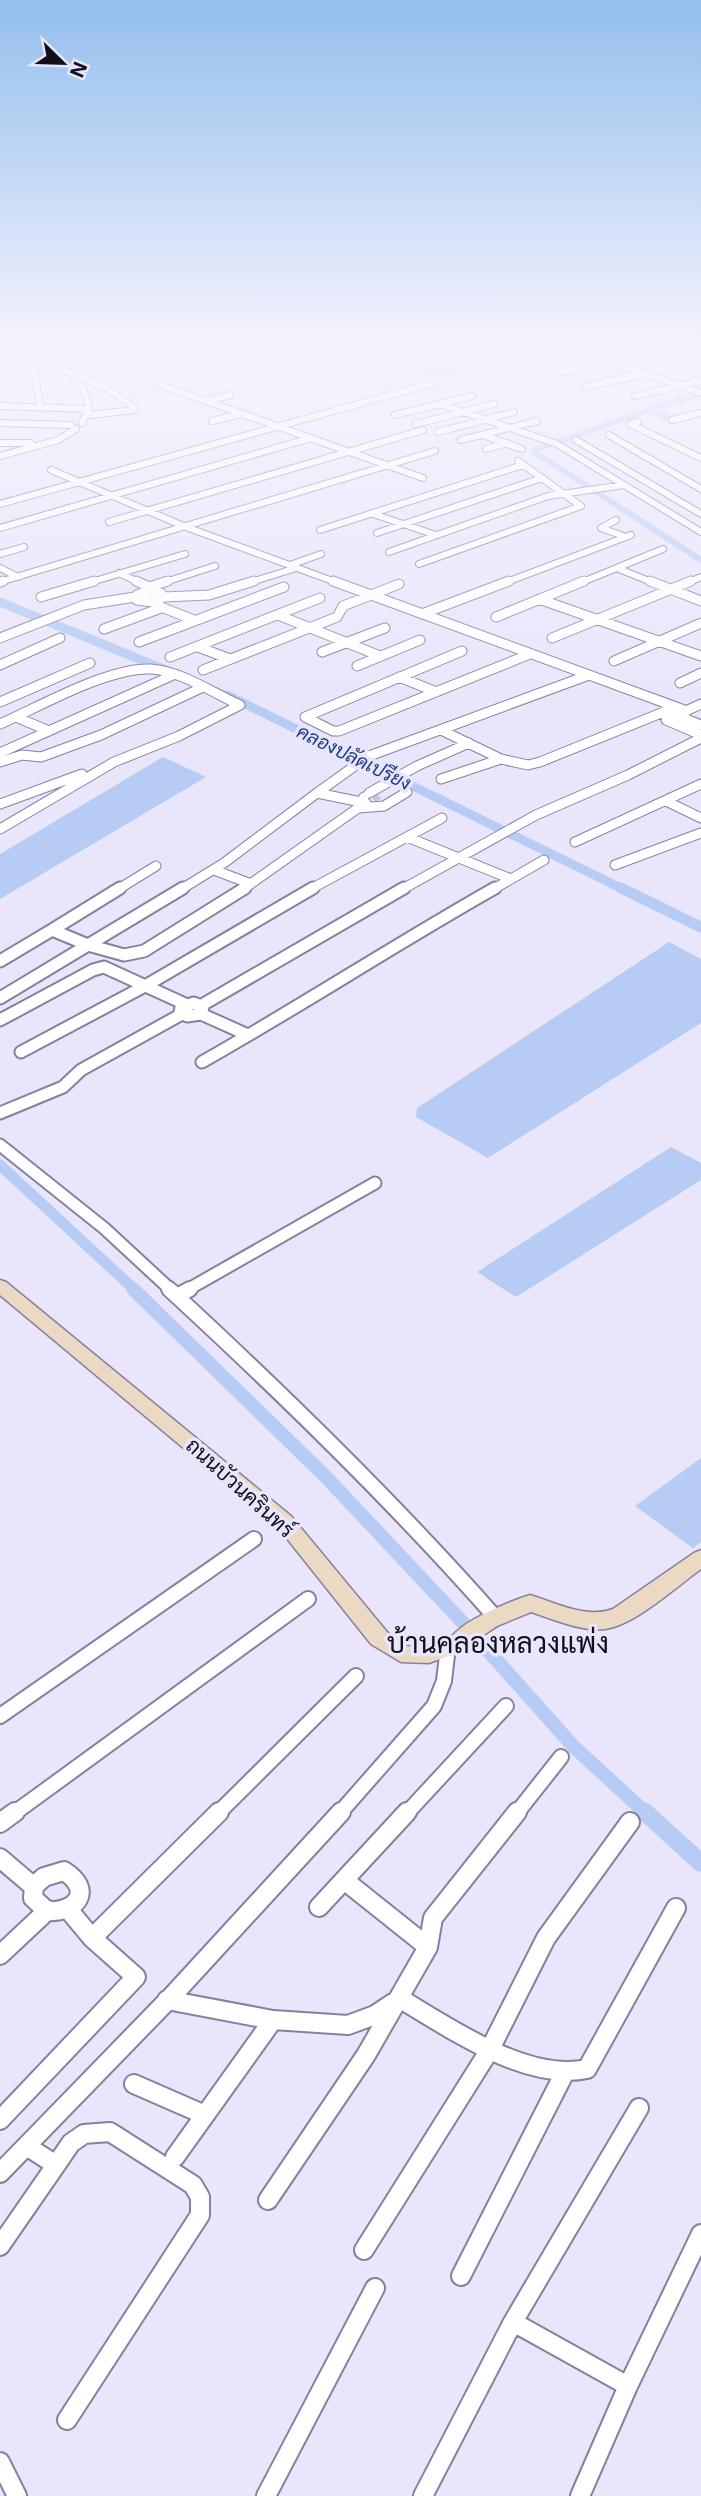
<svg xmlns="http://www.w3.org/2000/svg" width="701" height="2496" font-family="Inter,Sarabun,sans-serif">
<rect width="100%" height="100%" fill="#e9e6fb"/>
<path fill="#b7ccf5" d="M335,347H501L508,350L507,357L449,378L428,376Z
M163,757L206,777L0,899V854Z
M669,942L701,959V1023L488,1158L416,1117L417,1108Z
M671,1147L701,1163V1180L516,1297L477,1272Z
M701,1458V1542L693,1548L635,1506Z"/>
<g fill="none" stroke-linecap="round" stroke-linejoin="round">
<path stroke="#b7ccf5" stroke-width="6" d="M678,347L701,359
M648,410L533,451L701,560
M669,418L648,410L701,393"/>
<path stroke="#b7ccf5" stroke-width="9" d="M0,602L168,671
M227,695L625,890"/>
<path stroke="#b7ccf5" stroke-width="11" d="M621,888L701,927
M0,1165L135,1290"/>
<path stroke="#b7ccf5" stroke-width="14" d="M133,1289L326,1477L466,1626L573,1746L647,1814"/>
<path stroke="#b7ccf5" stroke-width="18" d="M645,1812L701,1863"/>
<path stroke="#c9c6d9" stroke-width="9" stroke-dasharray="9 4.5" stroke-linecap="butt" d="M373,799L378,795"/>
<defs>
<path id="street-far4" d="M0,347L79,376L89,406L82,423
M587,347L612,362L701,393
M695,352L701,350
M31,358L41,408
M532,361L595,347
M556,373L666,350
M79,376L103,386L134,407V410L89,415
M158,384L423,478
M585,387L692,363
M635,396L701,381
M206,401L230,395
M440,404L557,444L701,532
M0,406L89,409
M395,415L472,396
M672,420L701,413
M212,421L240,414
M638,422L630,424L701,458
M0,423L71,425
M416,424L494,404
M438,432L514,412
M483,435L522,449
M609,435L701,489
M461,440L537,421
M576,440L701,514
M0,443H31
M486,449L507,443
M0,456L58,440L76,429
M51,470L186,527L338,583
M0,504L430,384
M373,514L436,535
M616,520L601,528L626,537
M109,522L423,430
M0,528L311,438
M320,530L523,465
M377,533L542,478
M389,552L548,496L624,485
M0,554L24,547
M419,564L581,506L518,461
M290,565L321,554
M0,568L18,577
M619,569L654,583
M119,573L140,583
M0,582L435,451
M88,583L185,554
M162,583L215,566
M248,583L296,568
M504,583L631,535
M580,583L663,549
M687,583L701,577"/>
<path id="street-far3" d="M136,581L149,587L150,591
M333,581L687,711
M650,581L701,601
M0,582L3,581
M149,587L168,581
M145,592L161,593L164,597L153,602L137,600V595Z
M41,597L94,581
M164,597L209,595L254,581
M539,599L701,656
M156,605L194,620
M422,614L509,581
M278,615L380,656
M496,617L584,581
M104,629L161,608
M0,638L84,605L135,597
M552,638L691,581
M139,642L284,587
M198,647L230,659
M322,652L385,628
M170,657L320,598
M614,661L701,623
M0,665L60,638
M357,666L420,640
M203,670L337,617L343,606L399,584
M399,677L434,691
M680,683L701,673
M0,702L90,663
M701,704L666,720L701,735
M676,715L701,725
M16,717L49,731
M305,717L333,731H339L530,654
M305,717L462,651
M0,724C39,707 108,667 151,669C181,671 213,693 240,705L179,736L114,762L0,829
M441,730L501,759
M0,753L171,676
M369,756L589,675
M0,762L22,755L41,757L101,735L201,688
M356,765L317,793L366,803
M441,779L501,759L528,765L540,762L676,707
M369,793L417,766L469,743
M666,801L701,818
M0,804L82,774
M358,808L384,806L407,792
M407,837L511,879
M575,842L701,784
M615,865L701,833
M214,870L251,884
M117,890L156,866
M180,890L224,863L317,793
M242,890L358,808L364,797
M309,890L442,818
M401,890L536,815L628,775L701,738
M492,890L544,860"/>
<path id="street-far2" d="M120,888L52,930L88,945L183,888
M0,961L52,930
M0,998L88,945L124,955L144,951L245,888
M194,1003L203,1007L201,1014L187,1016L180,1012L181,1007Z
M202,1005L404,888
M201,1014L248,1035
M0,1020L93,970L104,967L185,1004
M21,1052L145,986L313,888
M202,1062C301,1006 396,944 495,888
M0,1113L63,1087L81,1070L182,1014
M0,1145L104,1228L171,1290
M187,1290L375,1183"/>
<path id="street-far1" d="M169,1289C283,1394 394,1502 496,1618L491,1621
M177,1296L190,1289
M0,1716L254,1539
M13,1814L308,1599
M217,1814L356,1676
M339,1814L434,1706L444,1681L448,1647L453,1643
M406,1814L506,1706
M516,1814L561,1757"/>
<path id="street" d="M0,1823L15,1812
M0,1858L34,1887
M64,1871C94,1890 77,1913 47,1911L33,1898L34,1886L44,1877Z
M344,1880L428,1947
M319,1907L407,1812
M92,1938L219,1812
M0,1955L48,1910
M399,1998C450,2028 526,2082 587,2069L676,1908
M167,2000L273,2020L348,2025L375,2015L393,2003
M134,2084L205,2115
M0,2120L136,1977L92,1938L67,1908
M28,2147L56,2165L71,2143L84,2134L110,2132L193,2185L200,2197V2215L67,2420
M175,2157L273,2020
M0,2173L172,1996L341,1812
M268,2200L366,2055L428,1947L433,1918L517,1812
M0,2246L56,2165
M364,2250L489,2051L546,1938L630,1822
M461,2276L564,2074
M513,2322L628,2386
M0,2462L17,2496
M266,2496L375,2288
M423,2496L513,2322L639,2108
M580,2496L628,2386L701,2234"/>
<path id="secondary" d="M0,1280L6,1282L291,1516L387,1632L406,1646L427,1647L450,1640C458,1622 511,1601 530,1595C556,1603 587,1619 613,1609L694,1553L701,1550V1569C676,1587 635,1625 605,1629C581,1632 553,1619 531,1612L497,1626L469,1645L459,1646L456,1653L429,1663L401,1662L371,1644L277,1526L0,1295Z"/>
</defs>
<use href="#street-far4" stroke="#8580a0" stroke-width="8"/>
<use href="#street-far3" stroke="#8580a0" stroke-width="11"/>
<use href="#street-far2" stroke="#8580a0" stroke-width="15"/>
<use href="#street-far1" stroke="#8580a0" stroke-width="18"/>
<use href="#street" stroke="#8580a0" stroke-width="22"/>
<use href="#secondary" stroke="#8580a0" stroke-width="3"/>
<use href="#street-far4" stroke="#fff" stroke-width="6"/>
<use href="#street-far3" stroke="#fff" stroke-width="9"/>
<use href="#street-far2" stroke="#fff" stroke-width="11"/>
<use href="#street-far1" stroke="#fff" stroke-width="14"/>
<use href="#street" stroke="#fff" stroke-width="18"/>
<use href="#secondary" fill="#ecd9c3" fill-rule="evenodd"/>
</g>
<linearGradient id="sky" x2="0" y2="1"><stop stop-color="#94beed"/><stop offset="0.5" stop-color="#f5f4fd"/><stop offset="1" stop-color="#f5f4fd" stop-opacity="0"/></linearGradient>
<rect width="701" height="696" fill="url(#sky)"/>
<g text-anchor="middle" stroke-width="7" stroke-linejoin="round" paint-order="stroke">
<g font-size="19" font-style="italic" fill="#1b3a88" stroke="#e9e6fb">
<text transform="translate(354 757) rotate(26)" y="7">คลองปลัดเปรียง</text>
</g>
<g font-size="21" fill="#110f1b" stroke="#e9e6fb">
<text transform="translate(240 1488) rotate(42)" y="7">ถนนบัวนครินทร์</text>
</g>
<g font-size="28" fill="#110f1b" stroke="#e9e6fb">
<text x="498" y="1653">บ้านคลองหลวงแพ่ง</text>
</g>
</g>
<g transform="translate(63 63) rotate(113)" stroke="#e9e6fb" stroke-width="5" paint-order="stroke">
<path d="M0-5L12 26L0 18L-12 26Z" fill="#110f1b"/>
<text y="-10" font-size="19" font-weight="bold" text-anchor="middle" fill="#110f1b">N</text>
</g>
</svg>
